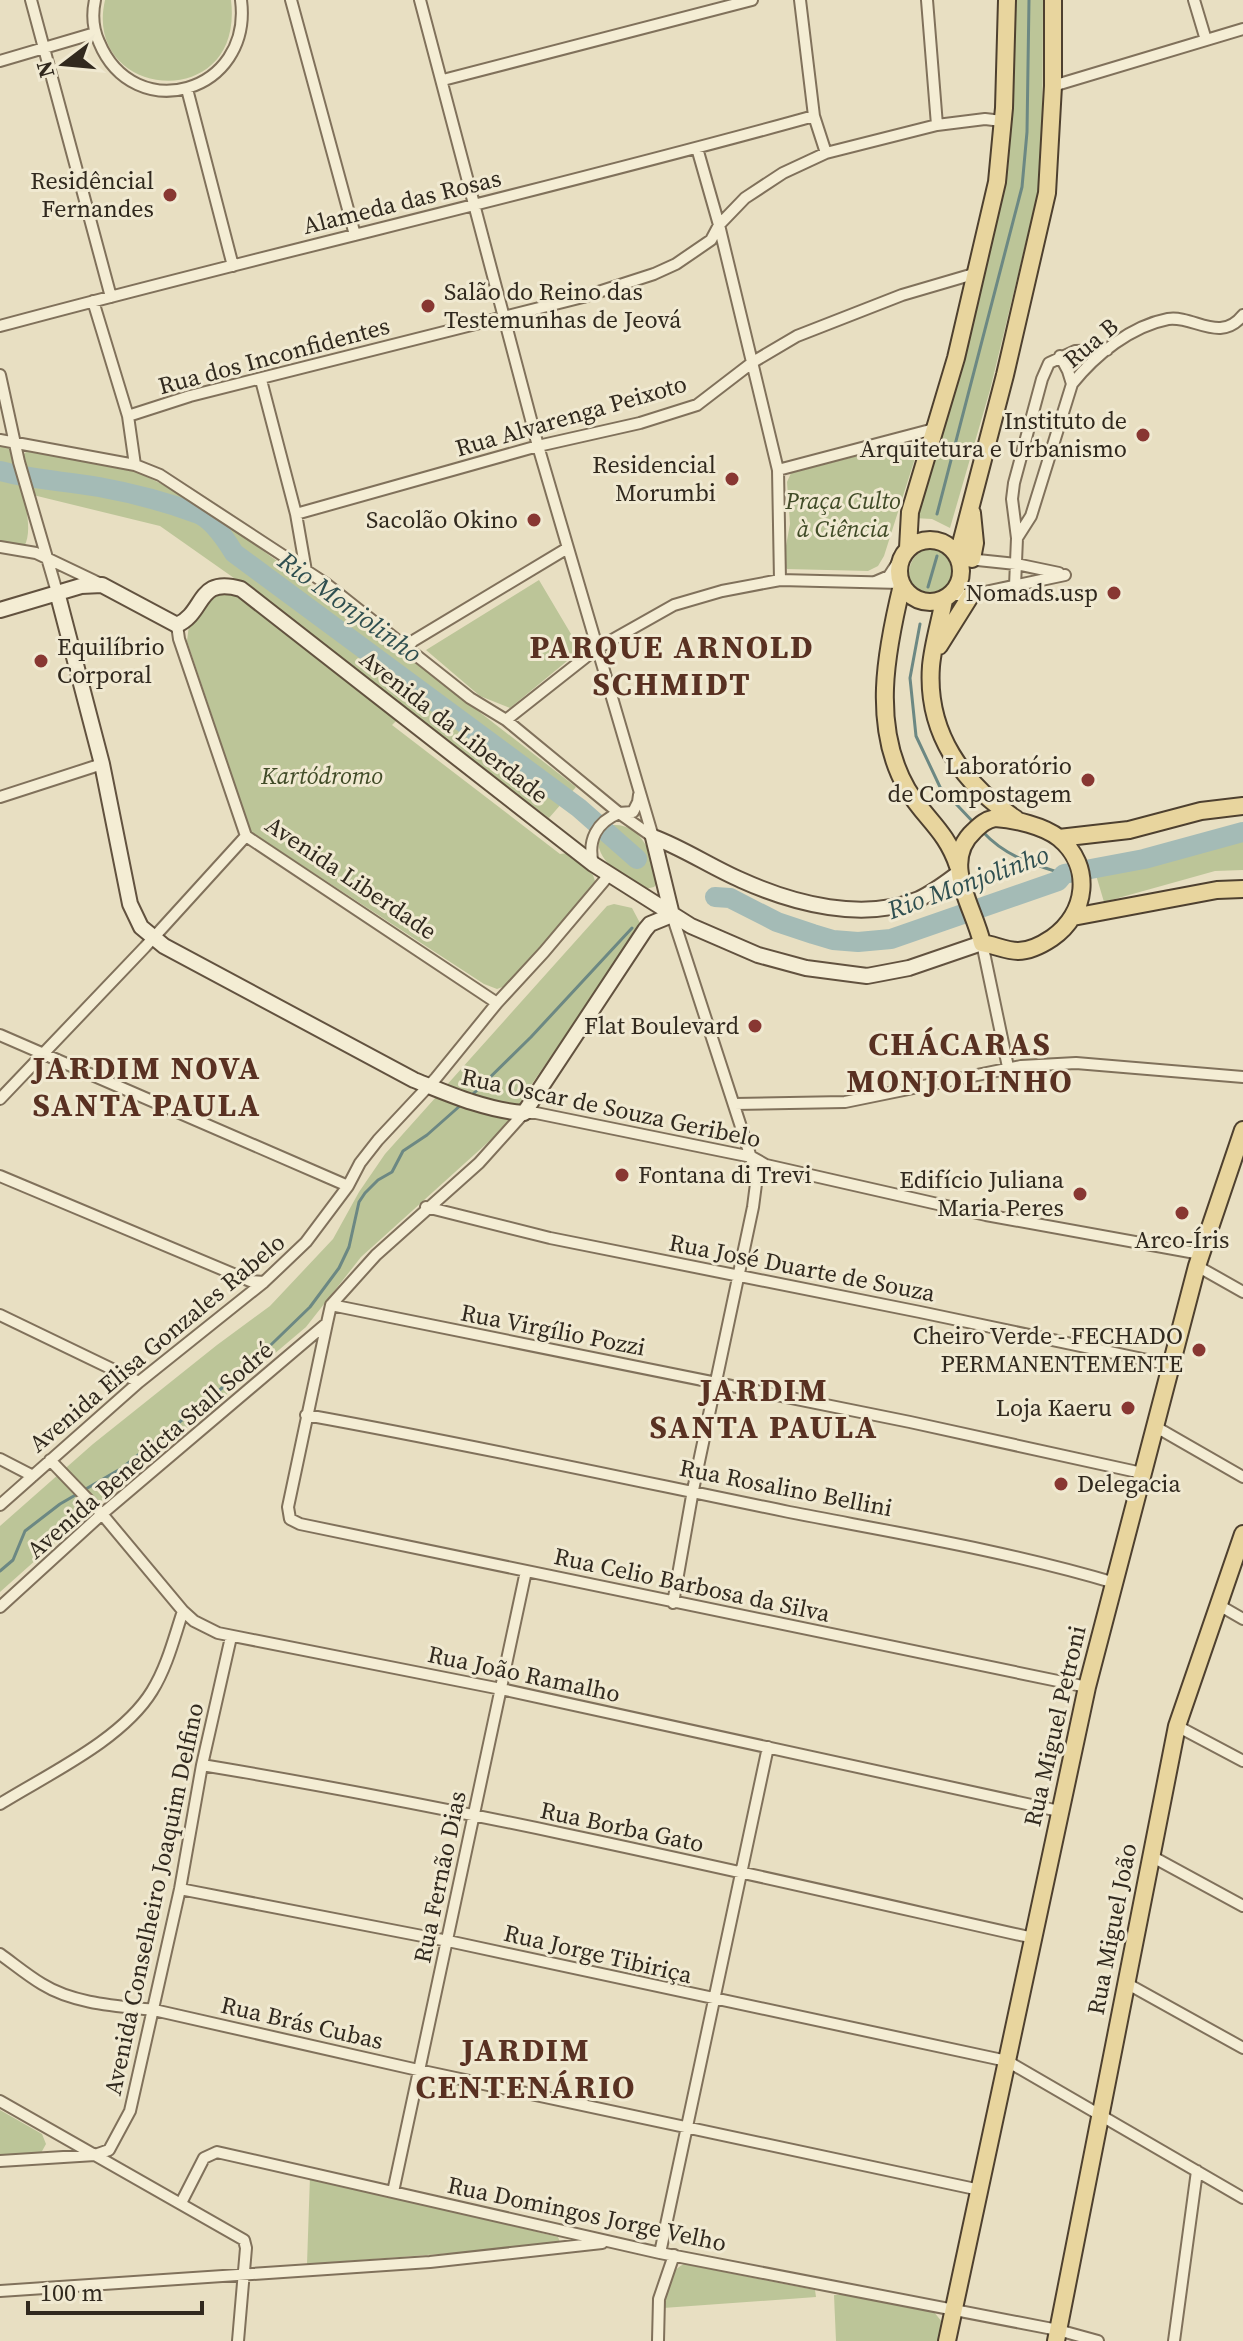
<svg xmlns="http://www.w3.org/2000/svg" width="1243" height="2341" font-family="'Source Serif 4',serif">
<rect width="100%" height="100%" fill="#e8dfc2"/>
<path fill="#bcc598" d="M105,0H231C245,115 82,100 105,0Z
M1015,0H1043L1042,176L990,390L950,528L932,519L914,518L986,256L1008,169Z
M908,443L915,446L917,452L884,556L878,566L868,571L787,569L783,562L790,524L787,482L791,473Z
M0,445L9,447C16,472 37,525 24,547L0,544Z
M26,452H38L137,472L178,492L222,521L396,647L576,787L549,818L376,690L278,609L160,526L33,495L21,457Z
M929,548C964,555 956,598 920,594L909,582C908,566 912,553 929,548Z
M539,580L571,634L578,652L510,708L480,696L426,650Z
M236,593L398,719L392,725L560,854L568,853L593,875L595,881L591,892L505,986L497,989L484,984L251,832L187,641L189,625L215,594Z
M612,825C643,823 652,856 659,881L654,887L645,889C626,878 598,864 598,840Z
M1243,840V870L1215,871L1104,902L1096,875Z
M614,904L632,908L640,923L619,958L529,1088L506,1126L361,1257L306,1327L122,1483L0,1592V1526L93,1444L217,1345L270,1306L333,1239L359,1192L385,1154L607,906Z
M0,2110L42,2134L46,2144L41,2153L0,2159Z
M310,2176L558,2237L560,2242L558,2245L307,2264Z
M684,2264L815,2290L816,2297L663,2308C665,2291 667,2272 684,2264Z
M840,2291L934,2312L942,2322V2332L938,2341H836L834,2295H839Z"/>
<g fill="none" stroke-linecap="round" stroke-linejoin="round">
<path stroke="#6c8883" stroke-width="3" d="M937,514L1022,187L1027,132L1029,0
M928,587L937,556
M920,624L910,678L916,736L940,787L975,824
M983,832C1006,857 1033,864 1064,874
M471,1096L531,1037L632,928
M0,1571L13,1560L25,1531L60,1504L122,1468L247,1368L310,1307L339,1268L349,1247L359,1202L365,1193L378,1180L392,1172L403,1151L427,1135L462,1104"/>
<path stroke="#a4bbb6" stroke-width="20" d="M0,471C32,480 66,481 99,487C132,493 166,502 196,513C212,518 226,540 234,553L579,808L637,859
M715,897L730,898L777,922L813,934L833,940L858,942L891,939L1058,881L1064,874L1144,859L1243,832"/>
<defs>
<path id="street" d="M31,0L111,297
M95,0C92,14 93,29 99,42C134,127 253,93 241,0
M291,0L355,235
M420,0L538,446L653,837
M800,0L814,116L826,153
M927,0L937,125
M1194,0L1206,40
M0,61L95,33
M443,80L752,0
M1053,86L1243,29
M187,89L233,266
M697,148L719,225L778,470L780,580
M93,301L128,416
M0,326C271,253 544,191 814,116
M1060,356L1068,371L1072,384
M0,375L19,462L57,592
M261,380L296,514L306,571
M0,440L135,465L160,475L325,583L470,698L506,720L619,813L633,812L638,802L639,795
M135,465L128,416L190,396L583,297L654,274L676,264L711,240L719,225L745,198L783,173L826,153L937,125L985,119L1002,121
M778,470L934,429
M296,514L538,446L640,423L697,405L753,362L797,336L902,295L977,273
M1017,538L1012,499L1014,483L1042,379L1049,363L1075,351L1107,350
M0,547L36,553L101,584
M968,559L1016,564L1059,573
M875,582L889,576L902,556
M1015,586L1017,538L1031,516L1072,384C1095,355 1131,326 1168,319C1194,315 1220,344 1243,315
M951,595H971L1065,575
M177,625L179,639L246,836L497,1003
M407,648L413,641L566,549
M506,720L596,649L674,605L722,591L780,580L901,583
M0,797L102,764
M593,864C587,840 597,822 619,813L653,837
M672,915L757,1176L753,1207L693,1490L673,1603
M982,943L1008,1067
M0,1035L348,1186
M0,1099L145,947L246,836
M734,1104L845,1102L1021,1066L1076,1063L1243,1077
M0,1176L250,1281L264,1282
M426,1207L550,1238L920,1312L1171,1365
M1197,1266L1243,1292
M331,1305L910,1422L1142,1473
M0,1315L139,1382
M306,1415C468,1444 628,1479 789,1512C897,1533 1008,1551 1115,1583
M1156,1427L1243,1477
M0,1459L33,1476
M50,1460L102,1514L183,1611L194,1621L218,1633L501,1689L1059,1811
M0,1505L139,1382L264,1282L306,1242L348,1186L360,1163L378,1140L436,1078L497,1003L544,952L609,875
M1217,1604L1243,1619
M0,1607L102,1514L327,1323
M1087,1687L300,1524L290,1519L288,1507L327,1323L331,1305L376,1255L479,1163L524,1113H536L732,1153L752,1157L766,1165L986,1215L1201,1254
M1177,1726L1243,1761
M202,1765C481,1811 757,1876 1033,1938
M0,1804C48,1774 122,1740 152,1691C167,1667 174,1638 183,1611
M1151,1856L1243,1906
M180,1889L448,1941L1007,2061L1243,2198
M0,1954C14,1964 27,1975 42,1984C74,2004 118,2006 154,2010L418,2070L980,2190
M1126,1983L1243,2048
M0,2101L244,2240L246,2248L238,2341
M0,2161L95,2155L109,2150L130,2111L180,1889L202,1765L231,1637
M393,2192L526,1571
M181,2203L204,2158L217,2152L660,2253L1058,2330L1098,2341
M660,2253L768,1747
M0,2291L430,2262L602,2243
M658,2341L659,2299L674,2255
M1174,2341L1197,2171"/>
<path id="secondary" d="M57,592L102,764L130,904L141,927L164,946L414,1080C449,1094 485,1110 524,1113L645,930L650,924L672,915
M0,610L81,586L102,585L177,625C206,612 196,576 241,589L593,864L691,926L758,955L806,968L867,976L909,968L982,943
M653,837C683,848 711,867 741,880C794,904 863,922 919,899C934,892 947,882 960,872
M653,837L672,915"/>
<path id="primary" d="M899 571a31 31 0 1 1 62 0a31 31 0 1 1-62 0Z
M908,548L910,512L956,358L997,182L1004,108L1007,0
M958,555L1005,375L1047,193L1053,86V0
M972,559L975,543L972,513
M902,585C886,651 871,726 907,789C925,819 946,830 958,866
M944,600C940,622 933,644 931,666C926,733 963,784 1016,819
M939,646L971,595
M995,818C1014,819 1044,826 1059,838C1093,866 1087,914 1052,938C1043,944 1030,951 1018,951C1007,951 994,945 982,943C974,907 940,862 974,831C981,824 986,820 995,818Z
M1059,838L1129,830L1201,811L1243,806
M1073,917L1217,890L1243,889
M947,2341L1087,1687L1197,1266L1243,1130
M1056,2341L1177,1726L1243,1534"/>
</defs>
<use href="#street" stroke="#80715b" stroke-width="14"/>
<use href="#secondary" stroke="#62523f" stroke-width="18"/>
<use href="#primary" stroke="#4e402f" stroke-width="20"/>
<use href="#street" stroke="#f4edd4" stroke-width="10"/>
<use href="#secondary" stroke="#f4edd4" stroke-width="14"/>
<use href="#primary" stroke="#e8d59e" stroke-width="16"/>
</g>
<g fill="#883732" stroke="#f0e9d1" stroke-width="3">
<circle cx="170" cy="195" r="8"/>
<circle cx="428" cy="306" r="8"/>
<circle cx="1143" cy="435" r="8"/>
<circle cx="732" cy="479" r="8"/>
<circle cx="534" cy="520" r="8"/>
<circle cx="1114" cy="593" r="8"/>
<circle cx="41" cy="661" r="8"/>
<circle cx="1088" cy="780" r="8"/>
<circle cx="755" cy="1026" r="8"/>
<circle cx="622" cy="1175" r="8"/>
<circle cx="1080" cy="1194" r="8"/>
<circle cx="1182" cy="1213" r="8"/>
<circle cx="1199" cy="1350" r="8"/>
<circle cx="1128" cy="1408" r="8"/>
<circle cx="1061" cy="1484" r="8"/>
</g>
<g text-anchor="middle" stroke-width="6" stroke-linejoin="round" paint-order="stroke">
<g font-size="24" fill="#31291e" stroke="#f0e9d1" text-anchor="end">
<text x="154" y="189">Residêncial<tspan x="154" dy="28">Fernandes</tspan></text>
<text x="444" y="300" text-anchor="start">Salão do Reino das<tspan x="444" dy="28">Testemunhas de Jeová</tspan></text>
<text x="1127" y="429">Instituto de<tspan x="1127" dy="28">Arquitetura e Urbanismo</tspan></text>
<text x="716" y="473">Residencial<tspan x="716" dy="28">Morumbi</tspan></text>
<text x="518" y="528">Sacolão Okino</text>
<text x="1098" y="601">Nomads.usp</text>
<text x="57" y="655" text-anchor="start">Equilíbrio<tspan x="57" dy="28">Corporal</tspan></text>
<text x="1072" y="774">Laboratório<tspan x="1072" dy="28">de Compostagem</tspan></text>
<text x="739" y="1034">Flat Boulevard</text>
<text x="638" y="1183" text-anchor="start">Fontana di Trevi</text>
<text x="1064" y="1188">Edifício Juliana<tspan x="1064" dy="28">Maria Peres</tspan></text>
<text x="1182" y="1248" text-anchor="middle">Arco-Íris</text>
<text x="1183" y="1344">Cheiro Verde - FECHADO<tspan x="1183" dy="28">PERMANENTEMENTE</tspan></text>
<text x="1112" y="1416">Loja Kaeru</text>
<text x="1077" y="1492" text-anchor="start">Delegacia</text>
</g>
<g font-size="24" fill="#31291e" stroke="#f0e9d1">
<text transform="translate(402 202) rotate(-14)" y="8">Alameda das Rosas</text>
<text transform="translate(1091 343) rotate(-40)" y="8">Rua B</text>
<text transform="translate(274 356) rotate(-15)" y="8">Rua dos Inconfidentes</text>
<text transform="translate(571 416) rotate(-16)" y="8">Rua Alvarenga Peixoto</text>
<text transform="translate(454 727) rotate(38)" y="8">Avenida da Liberdade</text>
<text transform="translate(351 878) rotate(34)" y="8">Avenida Liberdade</text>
<text transform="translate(611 1108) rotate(12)" y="8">Rua Oscar de Souza Geribelo</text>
<text transform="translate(802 1268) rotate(11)" y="8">Rua José Duarte de Souza</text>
<text transform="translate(553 1330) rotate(11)" y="8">Rua Virgílio Pozzi</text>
<text transform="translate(157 1343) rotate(-40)" y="8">Avenida Elisa Gonzales Rabelo</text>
<text transform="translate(150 1450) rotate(-41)" y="8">Avenida Benedicta Stall Sodré</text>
<text transform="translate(786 1488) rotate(11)" y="8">Rua Rosalino Bellini</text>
<text transform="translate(692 1585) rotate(12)" y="8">Rua Celio Barbosa da Silva</text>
<text transform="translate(524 1674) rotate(12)" y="8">Rua João Ramalho</text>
<text transform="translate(1055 1726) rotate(-77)" y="8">Rua Miguel Petroni</text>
<text transform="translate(622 1827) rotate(12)" y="8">Rua Borba Gato</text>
<text transform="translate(440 1877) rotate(-78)" y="8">Rua Fernão Dias</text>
<text transform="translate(154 1899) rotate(-78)" y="8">Avenida Conselheiro Joaquim Delfino</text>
<text transform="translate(1112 1929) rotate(-79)" y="8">Rua Miguel João</text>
<text transform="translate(598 1954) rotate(13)" y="8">Rua Jorge Tibiriça</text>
<text transform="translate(302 2023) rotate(13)" y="8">Rua Brás Cubas</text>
<text transform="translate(587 2214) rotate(12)" y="8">Rua Domingos Jorge Velho</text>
</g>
<g font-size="24" font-style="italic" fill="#404b27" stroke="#f0e9d1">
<text x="843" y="509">Praça Culto<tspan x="843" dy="28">à Ciência</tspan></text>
<text x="322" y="784">Kartódromo</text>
</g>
<g font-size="26" font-style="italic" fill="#2f4f50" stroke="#f0e9d1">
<text transform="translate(350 607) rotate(36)" y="9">Rio Monjolinho</text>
<text transform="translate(968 882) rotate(-20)" y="9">Rio Monjolinho</text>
</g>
<g font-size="32" font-weight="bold" letter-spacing="2" fill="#593122" stroke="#f0e9d1">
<text x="672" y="658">PARQUE ARNOLD<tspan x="672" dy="37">SCHMIDT</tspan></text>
<text x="960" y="1055">CHÁCARAS<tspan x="960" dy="37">MONJOLINHO</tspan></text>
<text x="147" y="1079">JARDIM NOVA<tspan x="147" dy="37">SANTA PAULA</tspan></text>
<text x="764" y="1401">JARDIM<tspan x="764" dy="37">SANTA PAULA</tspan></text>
<text x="526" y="2061">JARDIM<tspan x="526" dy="37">CENTENÁRIO</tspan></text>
</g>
</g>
<g transform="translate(64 64) rotate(254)" stroke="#f0e9d1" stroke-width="6" paint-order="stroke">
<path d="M0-6L14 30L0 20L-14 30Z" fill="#31291e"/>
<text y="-12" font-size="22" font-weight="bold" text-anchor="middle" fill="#31291e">N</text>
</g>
<path d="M28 2301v12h174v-12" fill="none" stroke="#31291e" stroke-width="4"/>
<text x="40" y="2301" font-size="24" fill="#31291e" stroke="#f0e9d1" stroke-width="6" paint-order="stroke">100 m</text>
</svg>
